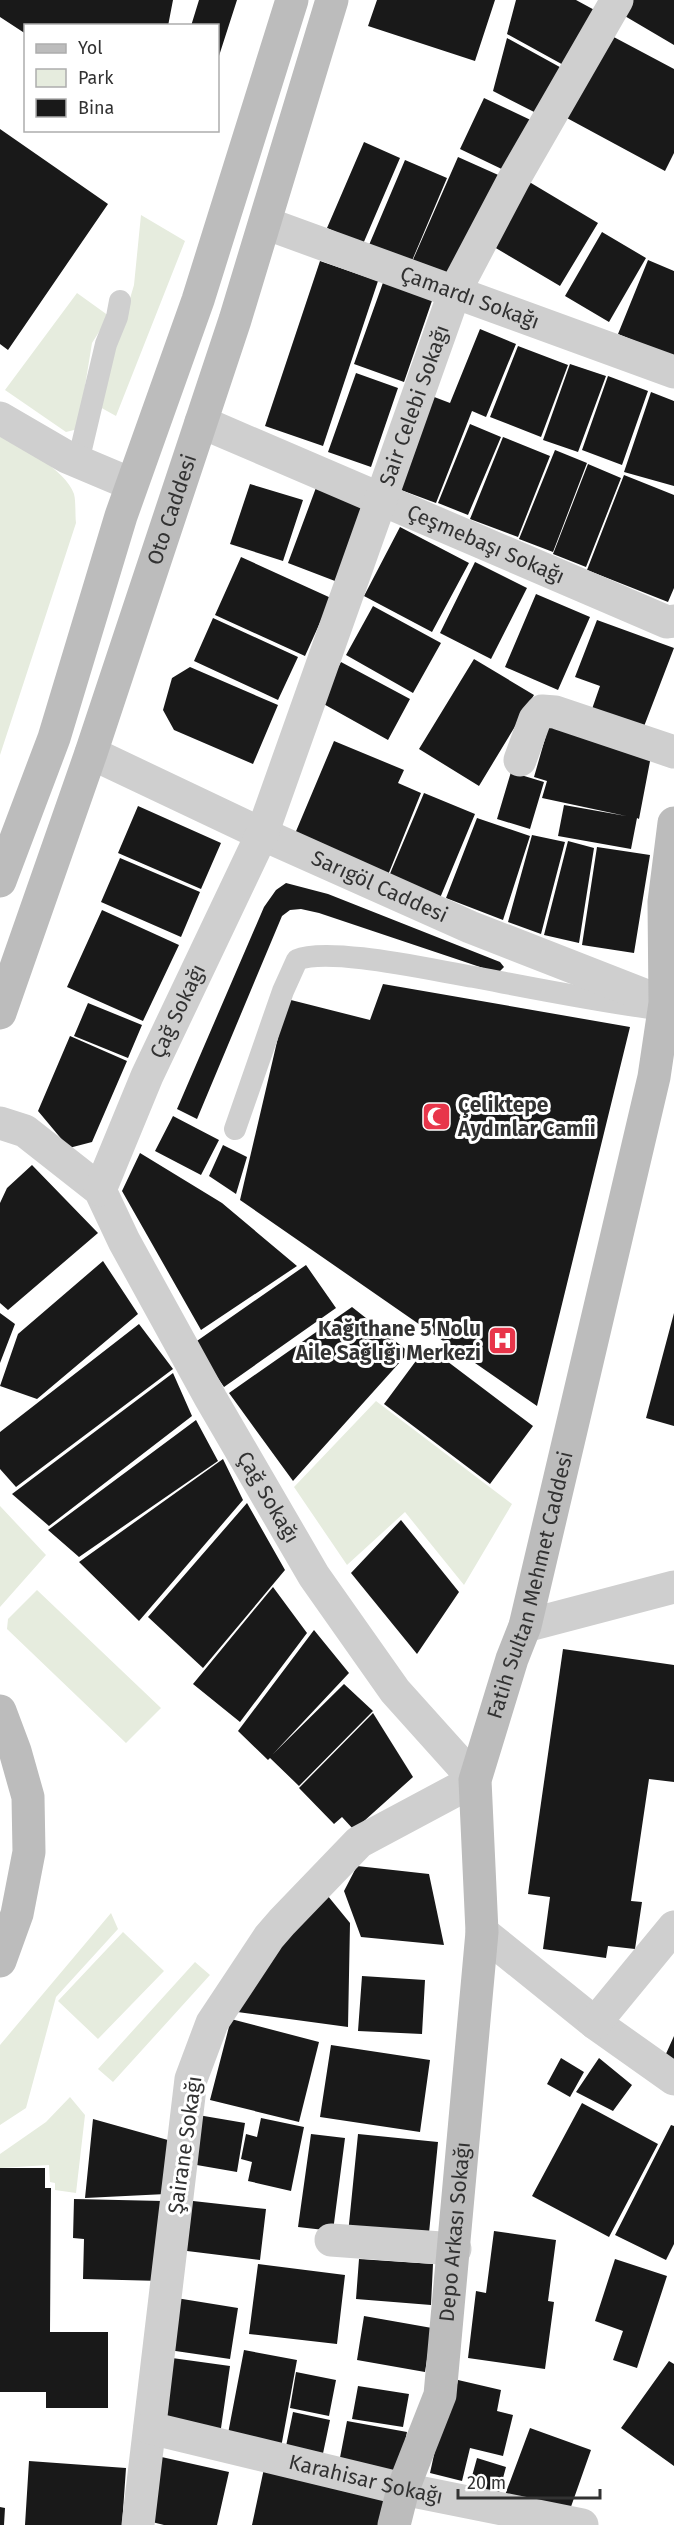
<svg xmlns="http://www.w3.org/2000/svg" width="674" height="2525" font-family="'Fira Sans',sans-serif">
<rect width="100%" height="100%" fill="#fff"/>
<path fill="#e6ecde" d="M141,215L185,241L116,416L98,406L134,285Z
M77,293L109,316L92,343L78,429L66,432L5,390Z
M0,435C22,447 65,469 74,494C76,502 75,514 76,523L0,755Z
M376,1401L512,1504L464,1585L405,1512L347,1565L294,1487Z
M0,1506L46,1555L0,1607Z
M37,1590L161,1708L126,1743L7,1629L8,1619Z
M111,1913L118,1929L56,1997L26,2108L0,2125V2045Z
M123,1932L164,1971L98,2039L58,2001Z
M195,1962L210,1975L113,2082L98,2069Z
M70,2097L85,2115L76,2193L55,2190V2183L50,2182L49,2165L0,2168V2154L46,2122Z"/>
<path fill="#191919" d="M0,0H173L168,26H26V34L0,17Z
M199,0H237L218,59V26H191Z
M377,0H495L475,61L368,26Z
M516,0H576L600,13L567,67L507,34Z
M625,0H674V45L618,12Z
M610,35L674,69V153L665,171L565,117Z
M507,38L567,71L544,117L493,91Z
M484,98L537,123L512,174L460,149Z
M0,129L108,204L8,350L0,344Z
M364,142L400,158L363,244L327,228Z
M458,157L505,178L459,283L412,262Z
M405,160L447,178L411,263L369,245Z
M526,180L598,223L560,286L489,244Z
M602,232L646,258L609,322L565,296Z
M648,260L674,271V357L618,334Z
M320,261L378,281L323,446L265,426Z
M385,277L434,295L404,382L354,364Z
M480,329L516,344L486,417L472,411L436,503L393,487L429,395L450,403Z
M518,346L568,365L541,437L490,417Z
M570,364L606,376L578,452L543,440Z
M356,373L398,388L371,467L328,452Z
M608,376L648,391L622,465L582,450Z
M651,392L674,401V486L624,472Z
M470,424L501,437L468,515L438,503Z
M503,437L550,456L518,537L470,519Z
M555,450L587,463L553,552L519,539Z
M588,464L621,478L586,567L553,554Z
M624,475L674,495V588L668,602L587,570Z
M250,484L303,500L283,561L230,544Z
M317,485L365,504L335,581L288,563Z
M400,527L469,563L432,632L364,596Z
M241,557L331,598L305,656L215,615Z
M475,562L527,588L491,659L440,633Z
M536,594L590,617L558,690L505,667Z
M373,606L441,643L413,693L346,655Z
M213,618L298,657L278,700L194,661Z
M597,620L674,648L643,729L592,709L600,686L575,677Z
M474,659L534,695L479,786L419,749Z
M341,662L410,699L388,740L320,702Z
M190,667L278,705L253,764L174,730L163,710L172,678Z
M549,725L651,756L639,819L637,818L631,849L558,836L564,805L626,816L542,798L547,781L534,777Z
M334,741L404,770L398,783L421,793L388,875L294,836Z
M511,772L544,782L530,829L497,819Z
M424,793L475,814L440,898L389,876Z
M138,806L221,843L201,889L118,853Z
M477,818L530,836L503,920L446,898Z
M532,835L565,842L541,934L508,922Z
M568,841L594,848L579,943L544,935Z
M597,847L650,855L634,953L582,945Z
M120,858L200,892L181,937L101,902Z
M286,883L328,894L500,962L504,967L498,973L319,913L301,909L290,910L282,916L197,1119L177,1109L264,907L276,890Z
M102,910L179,945L143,1021L67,987Z
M383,984L630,1027L537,1406L240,1200L287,999L370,1020Z
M88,1003L142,1025L128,1058L74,1036Z
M70,1036L127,1061L92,1142L69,1148L38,1111Z
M173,1116L219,1140L201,1175L155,1151Z
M223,1145L247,1157L236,1194L209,1176Z
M140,1153L222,1203L297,1266L201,1330L122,1191Z
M32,1165L98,1233L8,1310L0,1303V1203L7,1188Z
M103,1261L138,1314L37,1399L0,1386L18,1334Z
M306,1265L336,1308L224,1387L194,1343Z
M352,1307L409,1352L293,1481L229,1393Z
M0,1313L15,1324L0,1363Z
M674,1313V1426L646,1418Z
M139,1324L173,1369L16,1487L0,1469V1432Z
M427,1346L533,1426L490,1484L384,1404Z
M173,1373L192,1416L49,1526L12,1494Z
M196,1420L218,1461L79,1557L48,1530Z
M223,1459L243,1500L139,1621L79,1562Z
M247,1503L285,1570L203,1668L148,1617Z
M401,1520L459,1592L417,1654L351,1573Z
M273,1587L307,1633L240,1722L193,1684Z
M314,1630L349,1673L273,1754L344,1684L373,1711L299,1786L270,1758L268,1760L238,1731Z
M563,1649L674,1665V1782L649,1779L631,1901L642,1902L635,1949L608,1946L606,1958L543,1949L550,1897L528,1894Z
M373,1713L413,1777L354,1830L342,1817L334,1824L299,1788Z
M357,1866L429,1874L444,1945L361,1937L344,1891Z
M323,1890L350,1923L348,2027L230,2011Z
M362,1976L425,1980L422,2034L358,2031Z
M231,2019L319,2042L299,2122L210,2100Z
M674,2036V2061L665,2056Z
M331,2045L430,2060L420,2132L320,2117Z
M561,2058L584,2072L570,2097L547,2084Z
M599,2058L632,2085L613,2111L576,2092Z
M582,2103L658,2144L609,2237L532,2196Z
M198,2115L245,2123L237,2172L191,2164Z
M261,2118L304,2127L291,2191L248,2181L252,2162L241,2159L246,2134L257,2137Z
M93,2119L175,2142L166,2194L85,2198Z
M671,2125L674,2126V2244L666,2260L615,2235Z
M311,2134L345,2138L333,2231L298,2227Z
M358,2134L438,2142L428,2243L348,2234Z
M0,2168H45V2188H51L50,2332H108V2408H46V2392H0Z
M74,2199L163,2201L162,2281L83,2279L84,2239L73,2238Z
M184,2200L266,2209L260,2260L179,2250Z
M494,2231L556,2240L548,2301L554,2302L545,2369L468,2358L476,2291L486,2293Z
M359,2259L433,2264L431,2305L356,2299Z
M615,2259L667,2276L637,2368L613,2360L623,2331L595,2321Z
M258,2264L345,2275L337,2344L249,2334Z
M170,2297L238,2308L230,2359L162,2349Z
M364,2316L432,2328L425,2372L357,2360Z
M244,2350L297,2360L280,2453L226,2444Z
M172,2358L230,2366L220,2435L161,2426Z
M669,2361L674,2364V2466L621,2428Z
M296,2372L336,2380L329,2416L290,2408Z
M458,2380L501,2390L497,2411L513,2415L503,2456L470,2448L462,2481L430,2473L445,2405L452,2407Z
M358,2386L409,2394L403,2427L352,2419Z
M293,2412L330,2420L321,2463L284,2456Z
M347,2421L407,2432L397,2480L338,2468Z
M530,2428L591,2450L567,2518L505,2495Z
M157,2456L229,2472L217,2525H164L144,2520Z
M477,2458L506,2467L497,2500L468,2491Z
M266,2459L389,2487L381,2525H252Z
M29,2461L126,2468L122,2525H25Z
M0,2507L5,2508L4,2525H0Z"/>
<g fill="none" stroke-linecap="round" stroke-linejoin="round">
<path stroke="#cfcfcf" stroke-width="22" d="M78,462L106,344L117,317L120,301
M235,1129L283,991L297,960C328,946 436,971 474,977C532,988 591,1000 650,1008"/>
<g stroke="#cfcfcf" stroke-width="33">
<path id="s1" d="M265,223L674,372"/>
<path d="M0,418L67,457L131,484"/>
<path id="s2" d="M201,422L667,622L674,621"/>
<path id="s3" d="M91,753L262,834L470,927L665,1003L674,1004"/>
<path d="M520,760L535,719L542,711L555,712L674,752"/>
<path id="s4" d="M0,1123L25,1131L100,1190L124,1241L211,1399L314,1576L395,1691L475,1780L359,1842L282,1922L269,1937L212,2023L191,2079L138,2525"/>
<path id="s5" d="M100,1190L147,1076L262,834L455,291L514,179L617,0"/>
<path d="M525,1626L674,1587"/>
<path d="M482,1932L595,2023L674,2079"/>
<path d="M595,2023L674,1927"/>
<path d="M331,2240L455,2249"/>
<path id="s6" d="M150,2428L403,2489L582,2525"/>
</g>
<g stroke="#bcbcbc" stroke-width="33">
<path d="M0,881L54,738L121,516L198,300L292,0"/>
<path id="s7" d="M0,1013L91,753L235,320L332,0"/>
<path d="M0,1711L15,1751L28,1797L29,1852L17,1914L0,1961"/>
<path id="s8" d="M394,2525L403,2489L440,2395L482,1932L475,1780L512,1659L525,1626L654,1077L665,1003L664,902L674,823"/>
</g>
</g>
<defs>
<symbol id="mosque-square" viewBox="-11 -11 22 22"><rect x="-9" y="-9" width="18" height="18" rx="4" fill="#e8354a" stroke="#fff"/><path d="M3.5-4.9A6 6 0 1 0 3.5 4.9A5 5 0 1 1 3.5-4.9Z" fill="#fff"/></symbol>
<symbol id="hospital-square" viewBox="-11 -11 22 22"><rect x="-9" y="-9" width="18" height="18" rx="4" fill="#e8354a" stroke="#fff"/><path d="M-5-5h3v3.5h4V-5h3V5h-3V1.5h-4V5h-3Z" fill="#fff"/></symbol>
</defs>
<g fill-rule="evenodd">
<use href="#mosque-square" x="420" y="1100" width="33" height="33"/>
<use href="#hospital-square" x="486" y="1324" width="33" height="33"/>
</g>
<g text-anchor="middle" stroke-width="6" stroke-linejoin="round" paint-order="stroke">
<g font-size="21" fill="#323232" stroke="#fff">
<text dy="7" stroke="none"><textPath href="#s1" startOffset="218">Çamardı Sokağı</textPath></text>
<text dy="7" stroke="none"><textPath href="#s5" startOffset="846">Sair Celebi Sokağı</textPath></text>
<text dy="7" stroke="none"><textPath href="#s7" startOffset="532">Oto Caddesi</textPath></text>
<text dy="7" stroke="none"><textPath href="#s2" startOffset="310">Çeşmebaşı Sokağı</textPath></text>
<text dy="7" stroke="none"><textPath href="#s3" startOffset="318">Sarıgöl Caddesi</textPath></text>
<text dy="7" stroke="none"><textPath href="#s5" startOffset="195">Çağ Sokağı</textPath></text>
<text dy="7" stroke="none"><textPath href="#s4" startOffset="472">Çağ Sokağı</textPath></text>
<text dy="7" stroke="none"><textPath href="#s8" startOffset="958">Fatih Sultan Mehmet Caddesi</textPath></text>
<text transform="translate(185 2145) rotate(-82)" y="7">Şairane Sokağı</text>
<text dy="7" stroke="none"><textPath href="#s8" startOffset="302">Depo Arkası Sokağı</textPath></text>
<text dy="7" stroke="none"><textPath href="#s6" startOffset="222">Karahisar Sokağı</textPath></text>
</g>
<g font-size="21" font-weight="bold" fill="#323232" stroke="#fff" text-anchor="start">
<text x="458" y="1112">Çeliktepe<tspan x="458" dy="24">Aydınlar Camii</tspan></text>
<text x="481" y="1336" text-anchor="end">Kağıthane 5 Nolu<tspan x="481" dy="24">Aile Sağlığı Merkezi</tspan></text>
</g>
</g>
<rect x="24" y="24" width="195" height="108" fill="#ffffff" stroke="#adadad" stroke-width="1.5"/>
<rect x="36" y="44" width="30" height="9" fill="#bcbcbc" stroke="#adadad" stroke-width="1.5"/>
<text x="78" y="54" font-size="18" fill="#323232">Yol</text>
<rect x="36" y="69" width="30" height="18" fill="#e6ecde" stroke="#adadad" stroke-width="1.5"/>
<text x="78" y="84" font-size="18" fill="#323232">Park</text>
<rect x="36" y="99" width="30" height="18" fill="#191919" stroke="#adadad" stroke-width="1.5"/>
<text x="78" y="114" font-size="18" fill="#323232">Bina</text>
<path d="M458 2489v9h142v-9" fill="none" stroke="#323232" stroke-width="3"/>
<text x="467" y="2489" font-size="18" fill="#323232" stroke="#ffffff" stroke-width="4.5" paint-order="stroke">20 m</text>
</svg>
